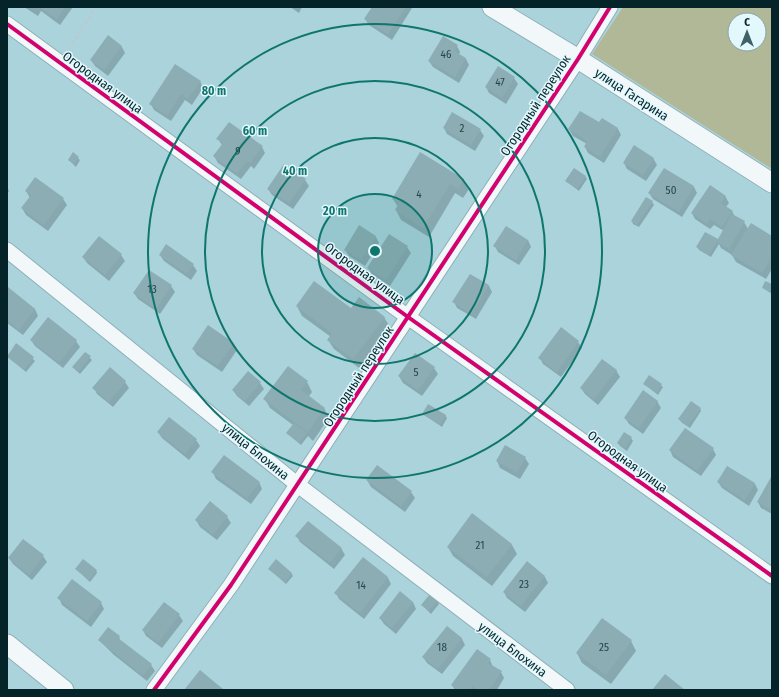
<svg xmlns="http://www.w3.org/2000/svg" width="779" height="697" font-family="'Fira Sans Condensed',sans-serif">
<rect width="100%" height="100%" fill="#aad3dc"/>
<path fill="#b1b897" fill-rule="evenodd" d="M623,7H772V169L592,54ZM735,20H759V44H735Z"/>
<path fill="#0003" d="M24,7H73L60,25L41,11L38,16Z
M290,7H302L299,13Z
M373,7H412V8L392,40L369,25L365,19Z
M108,37L122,47L125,53L108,76L95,66L91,60Z
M457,46L460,52L459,55L466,59L469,65L459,83L433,67L429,61Z
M514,78L518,84L506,104L489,93L486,87Z
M200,81L203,88L192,105L185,100L171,121L154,110L151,104Z
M602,119L618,129L621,135L604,163L588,153L585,147L587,144L573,136L569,129L599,124Z
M444,128L480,130L484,136L475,151L447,134Z
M218,139L262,147L265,153L254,169L251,166L241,179L218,163L214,156L222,145Z
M73,154L80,160L76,167L69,160Z
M653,158L657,165L646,181L627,169L624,163Z
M664,169L694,187L697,193L682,217L653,199L649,193Z
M585,176L587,179L579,191L566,181Z
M305,180L309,186L293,209L272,195L268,189Z
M463,180L469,189L463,198L455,193L429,237L401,220L396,210L398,207L393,199Z
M7,187L9,191L7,194Z
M26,191L63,199L67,205L48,231L26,215L22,208L30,198Z
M725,196L729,203L726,207L732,211L735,217L744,222L748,229L772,237V269L766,279L736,262L732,255L721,248L719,244L711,257L699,250L697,247L719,240L724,231L714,225L710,229L695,219L692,213Z
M652,202L654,205L639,227L633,224L632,221Z
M359,227L376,237L379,243L365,266L349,256L345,250Z
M99,237L121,255L125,261L109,281L87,263L83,257Z
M528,240L531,247L519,265L498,252L495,246Z
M407,247L411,253L390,286L372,274L368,268Z
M160,255L193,265L197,271L191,280L164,261Z
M470,275L489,286L492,292L476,319L457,308L454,302Z
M772,285V294L763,288Z
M171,286L175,292L160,314L138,299L134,293Z
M8,288L35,309L38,316L23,335L7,323Z
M297,306L351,310L384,317L390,327L359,368L334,349L328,340L331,337L302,316Z
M208,326L234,344L237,350L222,372L197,355L193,349Z
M31,340L76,341L80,347L63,368L35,346Z
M578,342L582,348L561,377L543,364L540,358Z
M17,344L35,361L26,372L7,356Z
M85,353L92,360L80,374L74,368Z
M434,368L438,374L422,396L403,383L399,376Z
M110,369L125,382L129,388L113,407L97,394L94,388Z
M616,370L620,377L598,405L585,394L581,388Z
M649,376L663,387L658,395L644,384Z
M307,382L312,392L309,396L324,408L329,418L313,441L308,436L301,445L287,433L293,425L270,408L265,399Z
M260,383L264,389L249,406L237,396L233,390Z
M657,401L661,408L643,434L629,424L625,418Z
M700,408L701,411L690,428L681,422L680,419Z
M423,414L445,415L447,418L442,427Z
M158,432L196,440L200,446L189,460L162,438Z
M631,438L633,441L627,451L620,446L618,443Z
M713,449L716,455L701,476L673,457L670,450Z
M525,458L529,464L520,479L500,468L497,461Z
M728,467L755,484L758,490L749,506L722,488L718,482Z
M213,472L259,482L262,489L251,504L216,479Z
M771,478L772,479V514L761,508L758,502Z
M367,480L411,492L415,498L405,512L371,487Z
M473,515L512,545L517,554L492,586L453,556L448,547Z
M227,517L231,523L217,540L200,527L196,520Z
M297,536L341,548L345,555L334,569L300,542Z
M43,556L47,562L32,580L13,564L9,558Z
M363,558L388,578L391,584L364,619L339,599L336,593Z
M527,562L545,577L548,583L525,612L507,598L504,592Z
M76,569L96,570L97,573L90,582Z
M269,569L291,573L293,576L286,584Z
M59,598L101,603L104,609L91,627L62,605Z
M437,601L439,604L431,614L422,605Z
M413,602L416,609L396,634L384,624L380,618Z
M164,603L179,615L183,621L162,648L146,636L143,630Z
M447,627L462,639L465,645L442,674L427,663L423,657Z
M119,636L120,640L151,665L155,671L147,681L114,655L99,640Z
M631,641L636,651L611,684L582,663L577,653Z
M490,660L493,667L501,672L504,678L497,690H455L452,685Z"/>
<path fill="#8dadb4" d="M39,7H65L57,19Z
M372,7H406L388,34L364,19Z
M108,35L122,46L104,70L90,60Z
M443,36L458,45L454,51L466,58L455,77L428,61Z
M175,64L201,81L188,99L181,94L167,116L149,104Z
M498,66L515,77L502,98L485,87Z
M580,111L599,122L602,118L618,128L600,157L584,147L587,141L568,129Z
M452,112L481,129L471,145L443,128Z
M229,122L263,146L250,163L247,161L237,174L213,156L223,143L216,139Z
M634,145L654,158L643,175L623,163Z
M73,152L79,157L74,164L68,160Z
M420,152L464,179L458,189L450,184L423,228L395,210L399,203L392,199Z
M284,164L306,179L289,203L267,189Z
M574,168L586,176L577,189L565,181Z
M664,168L694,186L679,212L648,193Z
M35,177L64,198L44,225L21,208L31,195L25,191Z
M710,185L726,196L721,203L733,211L722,227L710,219L707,224L691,213Z
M646,197L653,201L637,225L631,221Z
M732,214L745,221L729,249L717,242L709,255L696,247L705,232L718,239Z
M751,223L772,236V257L762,273L731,255Z
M359,225L376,236L361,260L344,250Z
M506,226L528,240L516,260L493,246Z
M389,234L408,246L386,280L367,268Z
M99,236L122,254L105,275L82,257Z
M166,244L194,264L187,274L159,255Z
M149,270L172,285L156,309L133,293Z
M470,274L489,285L472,314L452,302Z
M314,281L351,308L359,297L385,317L353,359L327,340L332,333L296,306Z
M765,281L772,284V292L762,288Z
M8,287L35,309L19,330L7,320Z
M48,317L77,340L59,363L30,340Z
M208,325L234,343L218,366L192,349Z
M561,327L579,341L557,372L538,358Z
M16,343L34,357L24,370L7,357Z
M85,352L91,356L78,372L72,367Z
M415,353L435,367L418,390L398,376Z
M602,359L617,370L594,399L580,388Z
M288,366L308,381L301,390L325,408L308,432L263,399Z
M110,367L126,381L109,402L92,388Z
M248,371L261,382L245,401L232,390Z
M649,375L662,384L657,393L643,384Z
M643,390L658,401L639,428L624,418Z
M691,401L701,408L688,426L678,419Z
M428,404L446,415L440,425L422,414Z
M169,417L197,439L185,454L157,432Z
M294,423L307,433L299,443L286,433Z
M685,428L714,448L697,471L669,450Z
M624,432L632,437L625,448L617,443Z
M505,445L526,457L517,473L496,461Z
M224,455L260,482L247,498L211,472Z
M377,465L412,491L401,506L366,480Z
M727,466L755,483L745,500L717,482Z
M771,477H772L771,510L757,502Z
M210,501L228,516L213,535L195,520Z
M472,513L512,544L487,577L447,547Z
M308,521L342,548L330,563L295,536Z
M23,539L44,555L29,575L8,558Z
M363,557L388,577L360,613L334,593Z
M83,559L97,570L89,580L75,569Z
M276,559L292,573L285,582L268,569Z
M527,561L545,576L521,606L503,592Z
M72,579L102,602L87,621L57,598Z
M400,591L413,602L392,628L379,618Z
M430,594L438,600L429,611L421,605Z
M164,602L180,614L158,643L142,630Z
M602,618L632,640L606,675L576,653Z
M447,626L462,638L438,669L422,657Z
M108,627L120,636L118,638L152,664L143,676L98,640Z
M477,649L491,659L488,663L502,671L489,690H479L472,686L469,690H458L451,685Z
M200,670L223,689L222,690H184Z
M665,674L685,690H652Z"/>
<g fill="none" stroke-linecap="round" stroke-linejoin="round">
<defs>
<path id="minor" d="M7,24L408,317L772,576
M7,250L298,485L567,690
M154,690L231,585L578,59L610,7"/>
<path id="tertiary" d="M492,7L578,59L772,183
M7,644L64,690"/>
</defs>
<use href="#minor" stroke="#8fafb6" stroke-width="17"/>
<use href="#tertiary" stroke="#8fafb6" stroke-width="21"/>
<path stroke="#bdc9cc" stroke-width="2.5" stroke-dasharray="3 3" stroke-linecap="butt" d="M69,49L96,7"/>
<use href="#minor" stroke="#f2f8fa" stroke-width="15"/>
<use href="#tertiary" stroke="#f2f8fa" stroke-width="19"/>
<defs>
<path id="cycleway" d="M7,24L408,317L772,576
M154,690L231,585L578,59L610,7"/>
</defs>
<use href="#cycleway" stroke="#e3f8fd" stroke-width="6"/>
<use href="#cycleway" stroke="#d6006c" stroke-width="4"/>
</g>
<circle cx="375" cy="251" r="57" fill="#0f766e" fill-opacity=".12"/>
<g fill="none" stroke="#0f766e" stroke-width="2">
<circle cx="375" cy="251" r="57"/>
<circle cx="375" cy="251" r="113"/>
<circle cx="375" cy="251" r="170"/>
<circle cx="375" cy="251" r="227"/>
</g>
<g text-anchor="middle" stroke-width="3" stroke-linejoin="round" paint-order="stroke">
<g font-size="11" fill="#26464c">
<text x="446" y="58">46</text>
<text x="500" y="86">47</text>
<text x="462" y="132">2</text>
<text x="238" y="155">9</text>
<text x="671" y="194">50</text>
<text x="419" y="198">4</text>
<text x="152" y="293">13</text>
<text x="416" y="376">5</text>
<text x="480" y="549">21</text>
<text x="524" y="588">23</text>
<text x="361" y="589">14</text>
<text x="442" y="651">18</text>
<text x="604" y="651">25</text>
</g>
<g font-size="13" fill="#04242a" stroke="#e3f8fd">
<text transform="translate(103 82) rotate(36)" y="5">Огородная улица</text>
<text transform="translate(632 94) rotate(33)" y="5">улица Гагарина</text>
<text transform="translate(535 105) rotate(-57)" y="5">Огородный переулок</text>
<text transform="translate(365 273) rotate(36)" y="5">Огородная улица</text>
<text transform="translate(358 376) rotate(-57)" y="5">Огородный переулок</text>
<text transform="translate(256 451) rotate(39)" y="5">улица Блохина</text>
<text transform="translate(628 461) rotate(36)" y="5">Огородная улица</text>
<text transform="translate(513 649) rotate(37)" y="5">улица Блохина</text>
</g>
</g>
<circle cx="375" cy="251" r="6" fill="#0f766e" stroke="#e3f8fd" stroke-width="2"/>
<g font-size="12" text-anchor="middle" font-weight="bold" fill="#0f766e" stroke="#e3f8fd" stroke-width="3" stroke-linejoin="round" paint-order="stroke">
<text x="214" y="95">80 m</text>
<text x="255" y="135">60 m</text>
<text x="295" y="175">40 m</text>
<text x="335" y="215">20 m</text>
</g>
<rect width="779" height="697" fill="none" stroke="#04242a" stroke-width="16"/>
<g transform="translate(747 32)"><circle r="19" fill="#e3f8fd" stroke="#8aa3a9"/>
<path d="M0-3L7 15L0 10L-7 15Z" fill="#3e6168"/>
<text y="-6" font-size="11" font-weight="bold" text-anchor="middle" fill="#04242a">С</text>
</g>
</svg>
